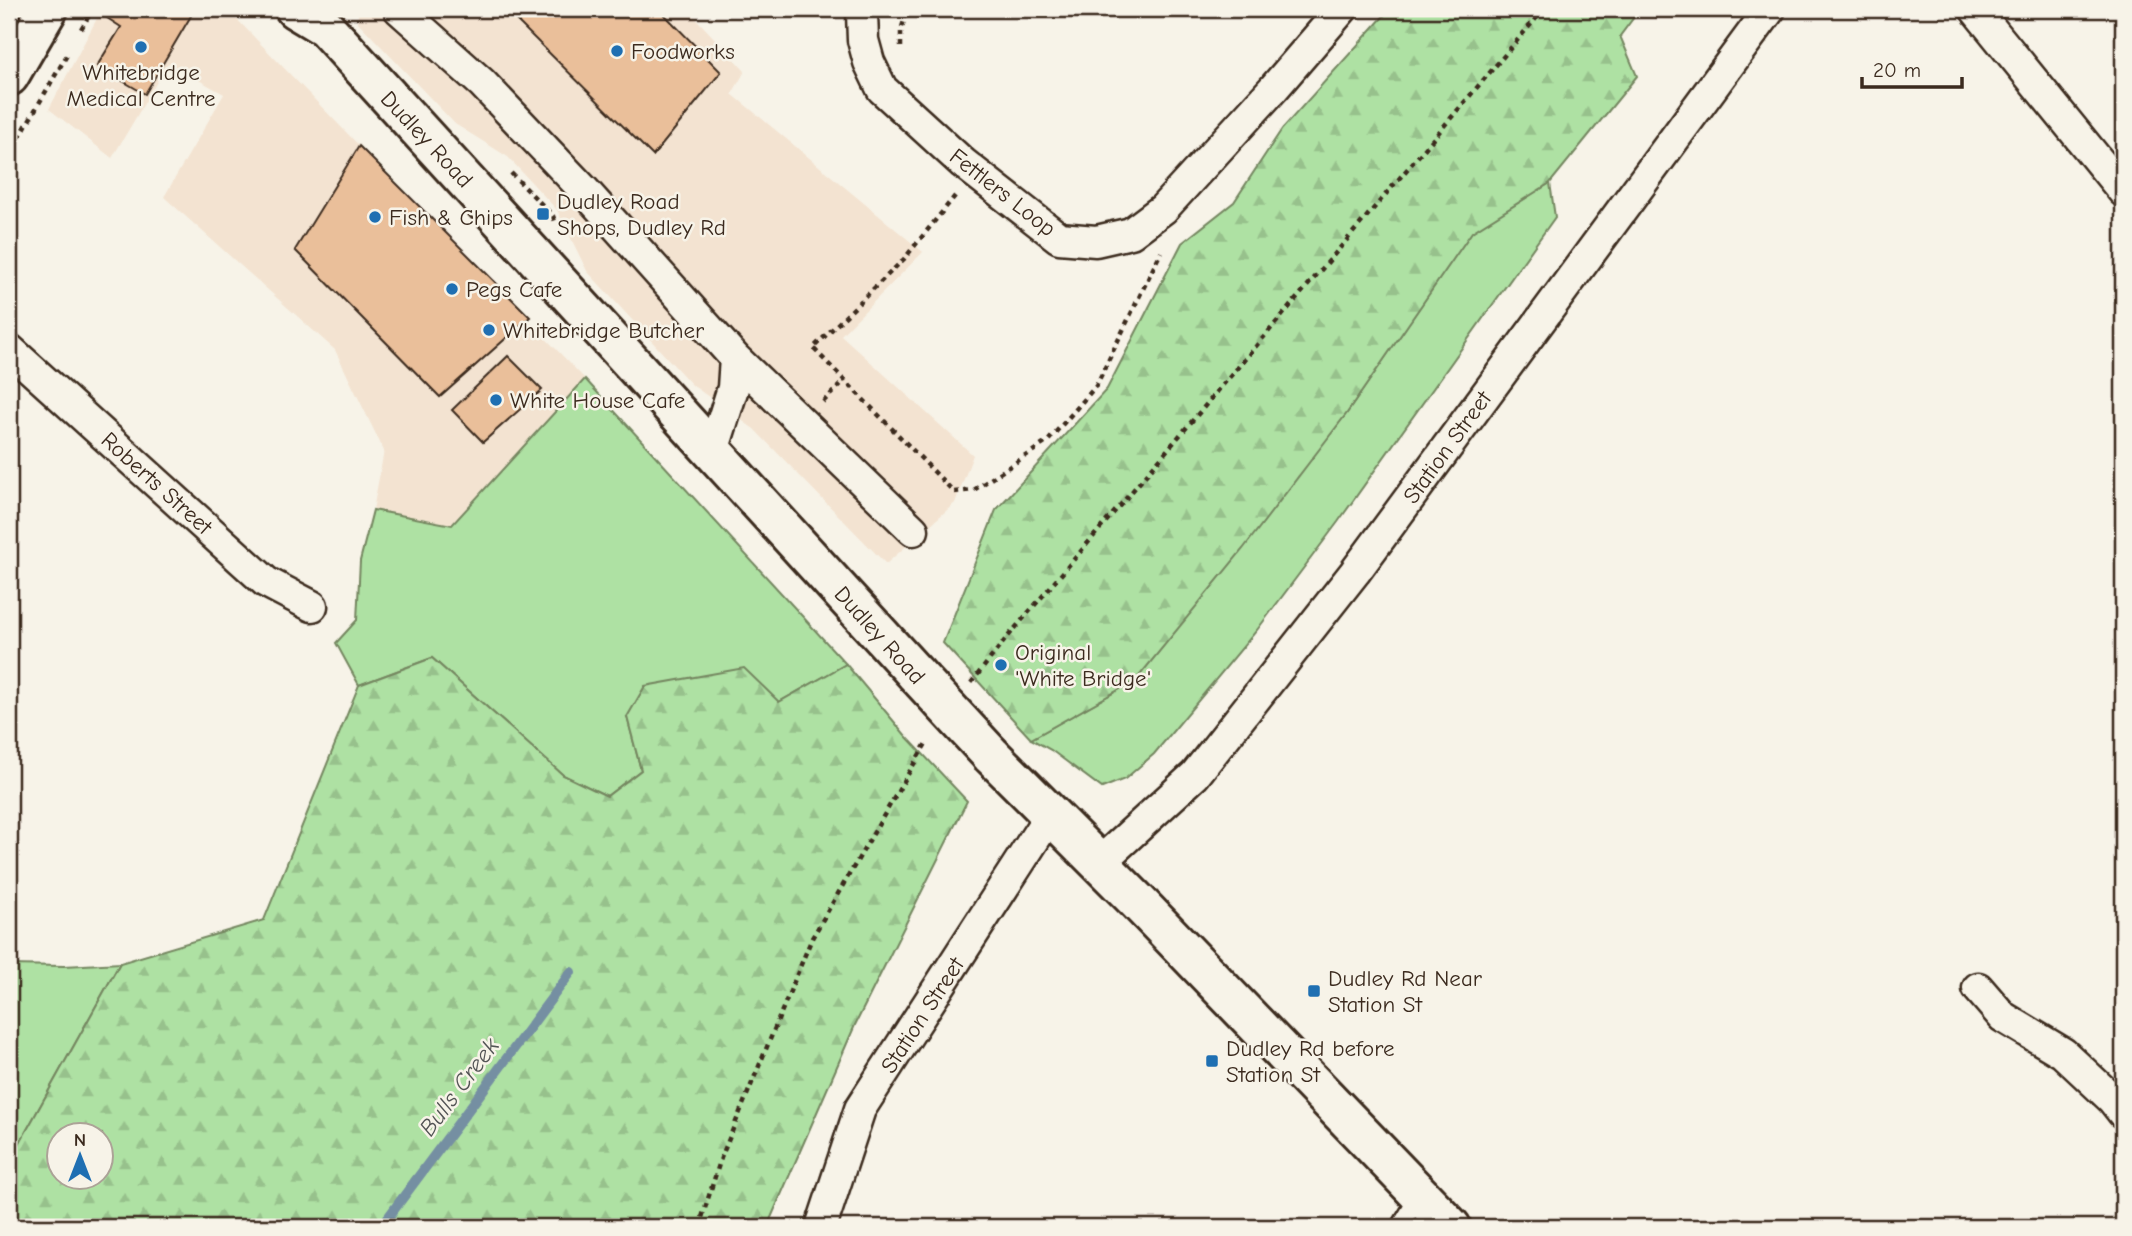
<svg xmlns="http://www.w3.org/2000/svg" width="2132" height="1236" font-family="'Comic Neue',sans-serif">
<defs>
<pattern id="forest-firs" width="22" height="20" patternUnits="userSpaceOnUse" patternTransform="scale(1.75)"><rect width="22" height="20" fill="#aee1a3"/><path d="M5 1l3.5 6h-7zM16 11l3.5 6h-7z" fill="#97c18c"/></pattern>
</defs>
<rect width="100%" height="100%" fill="#f7f3e8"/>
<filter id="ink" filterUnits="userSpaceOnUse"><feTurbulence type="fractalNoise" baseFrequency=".0143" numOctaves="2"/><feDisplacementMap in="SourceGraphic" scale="14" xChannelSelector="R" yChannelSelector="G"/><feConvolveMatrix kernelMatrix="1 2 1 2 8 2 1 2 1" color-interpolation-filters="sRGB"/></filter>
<g filter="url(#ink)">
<path fill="#f3e3d1" d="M102,9H227L585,379L452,525L373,510L384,451L335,350L164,197L224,94L168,63L112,158L49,109Z
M359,9H687L745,71L732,94L923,252L841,335L973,455L955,503L886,564L754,429L692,385L587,271L557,210L508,157L455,124L357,21Z"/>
<path fill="#aee1a3" stroke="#748660" stroke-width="2" d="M1550,183L1555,217L1338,522L1257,630L1154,754L1125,779L1102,788L1051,750L1031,739L1136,680L1347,413L1472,231Z
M585,379L846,664L779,702L627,717L641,770L607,796L563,775L432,658L359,685L336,643L357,620L360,561L373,510L452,525Z
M120,963L9,1162V965L64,966Z"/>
<path fill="url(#forest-firs)" stroke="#748660" stroke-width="2" fill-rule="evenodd" d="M1390,9H1640L1620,36L1637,76L1550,183L1472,232L1347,413L1243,549L1136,680L1031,739L943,643L996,510L1107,389L1182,243L1234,202L1282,129Z
M432,658L563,775L607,796L641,770L627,717L645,686L744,668L779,702L846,664L906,736L967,801L855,1025L767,1227H9V1162L120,963L264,920L359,685ZM60,1134H102V1176H60Z"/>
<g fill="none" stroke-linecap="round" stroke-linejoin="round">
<path stroke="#758fa2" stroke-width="10" d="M381,1227L571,972"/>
</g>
<path fill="#eabf9a" stroke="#3b2a1e" stroke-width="2" d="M108,9H195L145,94L97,66L121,27L104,16Z
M505,9H659L721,72L653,156Z
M359,146L530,317L440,397L295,250Z
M508,356L542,390L483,442L452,410Z"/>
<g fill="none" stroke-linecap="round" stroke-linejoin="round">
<defs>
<path id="lane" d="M1400,1227L1420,1194"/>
<path id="street" d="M399,9L482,83L583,189L735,358L733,388L713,451
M864,9L862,13L863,40L869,62L882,89L963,163L1059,238L1096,241L1131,233L1163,209L1274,88L1342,9
M1975,9L2123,191
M9,349L266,582L312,606
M735,358L913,530
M1099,863L1195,775L1355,572L1770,9
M1978,988L2003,1017L2063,1053L2112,1099L2123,1113
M821,1227L860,1109L1050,815"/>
<path id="secondary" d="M295,9L325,27L916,674
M9,76L48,9
M991,755L1138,902L1451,1227"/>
</defs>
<use href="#lane" stroke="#3b2a1e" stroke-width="21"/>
<use href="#street" stroke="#3b2a1e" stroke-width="35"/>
<use href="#secondary" stroke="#3b2a1e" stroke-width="44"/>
<path stroke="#3b2a1e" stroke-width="4.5" stroke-dasharray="5 5" stroke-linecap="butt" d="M1664,9L1666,13L1671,9
M81,29L93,9
M901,47V30L908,9
M9,155L67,55
M511,173L553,216L556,224
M955,196L904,259L813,348L954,492L974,490L1048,441L1096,386L1161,252
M823,402L845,380
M971,683L1005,640L1544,9
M699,1227L721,1158L812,938L928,740"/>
<use href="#lane" stroke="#f7f3e8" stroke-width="16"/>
<use href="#street" stroke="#f7f3e8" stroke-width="30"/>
<use href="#secondary" stroke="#f7f3e8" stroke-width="38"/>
<defs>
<path id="secondary-bridge" d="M916,674L991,755"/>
</defs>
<use href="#secondary-bridge" stroke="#3b2a1e" stroke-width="44" stroke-linecap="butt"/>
<use href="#secondary-bridge" stroke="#f7f3e8" stroke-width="38"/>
</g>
</g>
<g fill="#1f6fb2" stroke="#f7f3e8" stroke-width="2.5">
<circle cx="141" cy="47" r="7"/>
<circle cx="617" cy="51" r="7"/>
<rect x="536" y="207" width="14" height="14" rx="3.5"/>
<circle cx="375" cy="217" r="7"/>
<circle cx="452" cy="289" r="7"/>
<circle cx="489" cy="330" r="7"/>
<circle cx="496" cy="400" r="7"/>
<circle cx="1001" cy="665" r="7"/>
<rect x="1307" y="984" width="14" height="14" rx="3.5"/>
<rect x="1205" y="1054" width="14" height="14" rx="3.5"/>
</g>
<g text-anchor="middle" stroke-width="5" stroke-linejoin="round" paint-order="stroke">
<g font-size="23" fill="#3b2a1e" stroke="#f7f3e8" text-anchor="start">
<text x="631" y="59">Foodworks</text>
<text x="141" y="80" text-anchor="middle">Whitebridge<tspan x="141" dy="26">Medical Centre</tspan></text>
<text x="557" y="209">Dudley Road<tspan x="557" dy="26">Shops, Dudley Rd</tspan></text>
<text x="389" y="225">Fish &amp; Chips</text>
<text x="466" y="297">Pegs Cafe</text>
<text x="503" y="338">Whitebridge Butcher</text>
<text x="510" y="408">White House Cafe</text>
<text x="1015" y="660">Original<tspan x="1015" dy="26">'White Bridge'</tspan></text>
<text x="1328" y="986">Dudley Rd Near<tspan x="1328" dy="26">Station St</tspan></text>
<text x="1226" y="1056">Dudley Rd before<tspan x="1226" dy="26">Station St</tspan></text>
</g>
<g font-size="23" fill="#3b2a1e" stroke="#f7f3e8">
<text transform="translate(427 139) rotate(47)" y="8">Dudley Road</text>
<text transform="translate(1003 192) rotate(38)" y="8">Fettlers Loop</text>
<text transform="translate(1447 447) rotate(-54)" y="8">Station Street</text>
<text transform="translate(157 483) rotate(42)" y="8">Roberts Street</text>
<text transform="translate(880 635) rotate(48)" y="8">Dudley Road</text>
<text transform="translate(922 1015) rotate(-57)" y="8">Station Street</text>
</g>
<g font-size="24" font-style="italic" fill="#535455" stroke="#f7f3e8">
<text transform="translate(459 1087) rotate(-53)" y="8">Bulls Creek</text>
</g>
</g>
<rect width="2132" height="1236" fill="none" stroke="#f7f3e8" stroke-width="35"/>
<rect x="18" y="18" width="2097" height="1201" fill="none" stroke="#3b2a1e" stroke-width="2.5" filter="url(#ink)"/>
<g transform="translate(80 1156)"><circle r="33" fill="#f7f3e8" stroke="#aca397" stroke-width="2"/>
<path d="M0-5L12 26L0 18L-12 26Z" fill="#1f6fb2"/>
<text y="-10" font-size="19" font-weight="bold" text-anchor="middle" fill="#3b2a1e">N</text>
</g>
<path d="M1862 77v10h100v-10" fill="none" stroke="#3b2a1e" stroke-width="3.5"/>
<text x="1873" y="77" font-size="21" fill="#3b2a1e" stroke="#f7f3e8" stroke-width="5" paint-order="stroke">20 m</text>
</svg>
